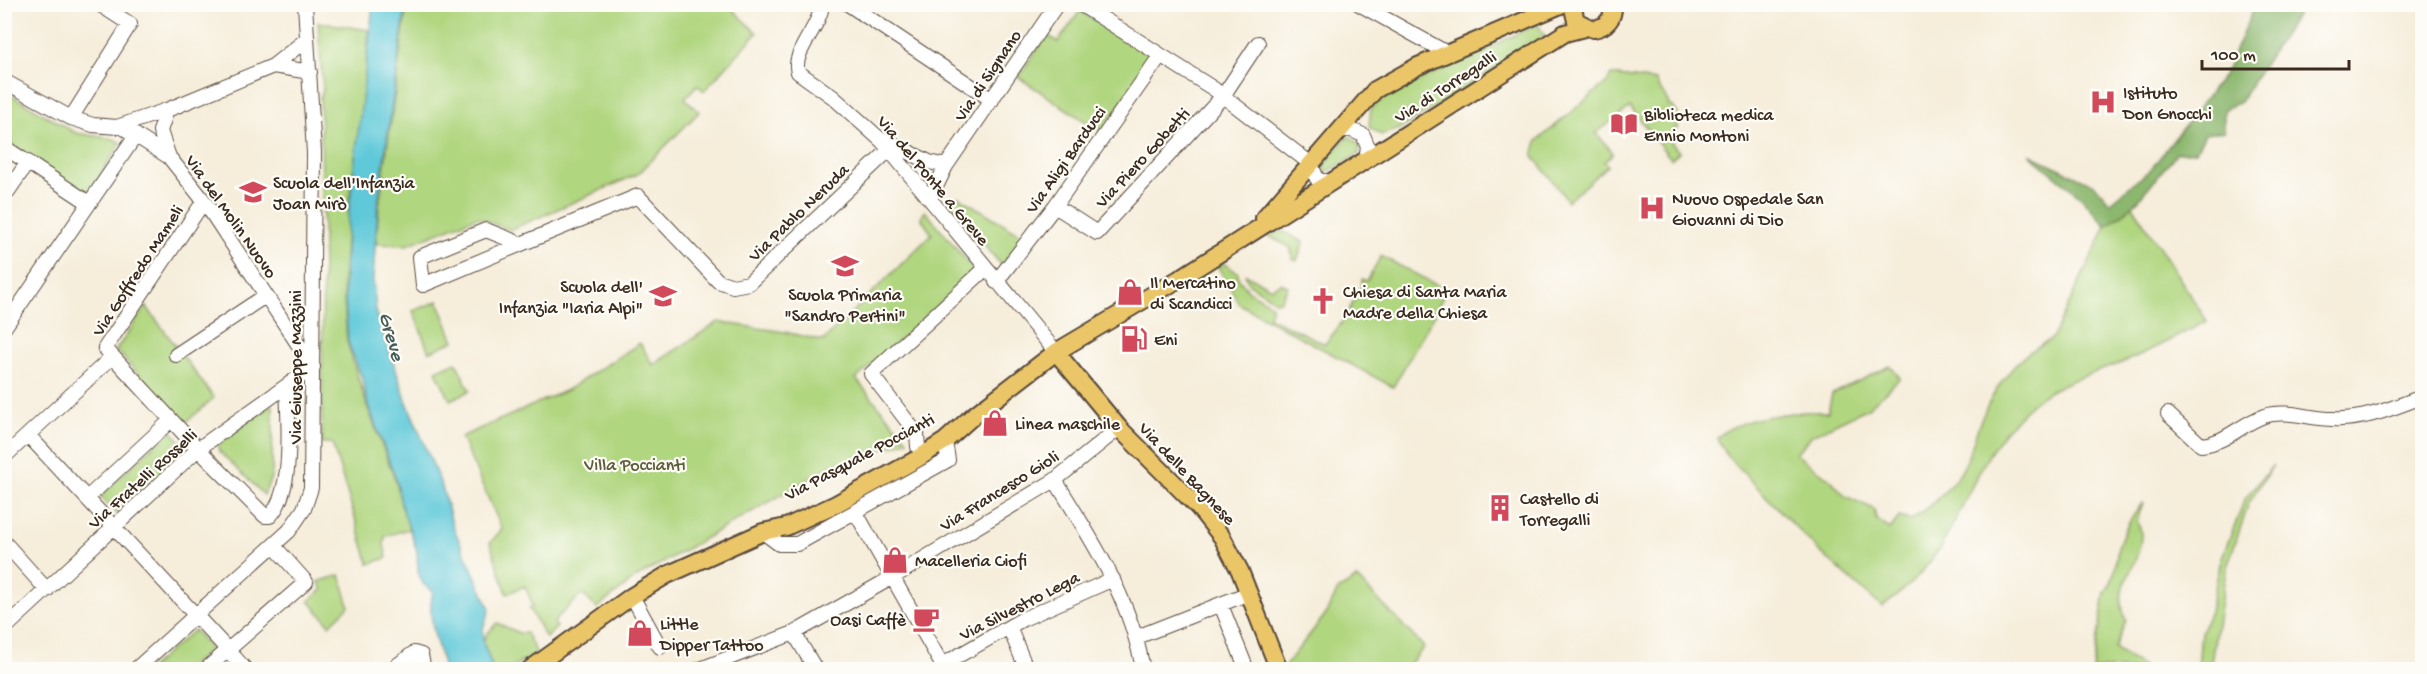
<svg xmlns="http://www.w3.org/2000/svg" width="2427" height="674" font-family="'Gochi Hand',sans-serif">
<rect width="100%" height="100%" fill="#fdfcf7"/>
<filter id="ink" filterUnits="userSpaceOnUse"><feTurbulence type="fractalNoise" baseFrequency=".0167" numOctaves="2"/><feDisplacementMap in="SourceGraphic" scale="12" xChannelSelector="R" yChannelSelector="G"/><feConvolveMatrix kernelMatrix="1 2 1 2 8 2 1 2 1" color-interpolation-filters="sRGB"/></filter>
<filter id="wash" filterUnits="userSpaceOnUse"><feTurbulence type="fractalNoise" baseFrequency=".008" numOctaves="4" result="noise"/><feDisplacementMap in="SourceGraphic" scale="24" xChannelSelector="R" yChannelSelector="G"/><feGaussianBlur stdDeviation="1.35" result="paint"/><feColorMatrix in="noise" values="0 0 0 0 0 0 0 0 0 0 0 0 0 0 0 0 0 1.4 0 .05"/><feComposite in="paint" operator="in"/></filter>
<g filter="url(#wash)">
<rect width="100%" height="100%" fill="#f6edda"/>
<path fill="#b0d67f" stroke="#76804e" stroke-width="1.5" d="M407,5H728L757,33L704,91L697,85L685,98L699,112L638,174L510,230L477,217L407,245L376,244L379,207Z
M1080,11L1154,56L1101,132L1018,77L1047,35L1058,42Z
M318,22L369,30L362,109L349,199L343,285L347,342L367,406L396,482L409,529L385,536L384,545L387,558L369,564L332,443H322L323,220L320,97L323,90Z
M1538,24L1545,37L1400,129L1381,135L1369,127L1371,108L1392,93Z
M1611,75L1656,81C1658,91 1668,96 1669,106L1673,107L1678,114L1677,129H1674L1673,134L1679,135L1671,142L1679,152L1671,159L1630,107L1596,133L1613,153L1604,162L1608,165L1568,201L1533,156L1537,141L1607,82Z
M4,91L76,133L114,139L121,143L87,196L5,140Z
M1351,137L1360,145L1359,154L1325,173L1323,165L1345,139Z
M951,197H959L1024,236L1002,266L951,205L949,200Z
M2133,206L2207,321C2179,335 2151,351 2121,363C2071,382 2046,383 2009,427C1978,463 1964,510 1939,549C1924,572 1903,592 1882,607L1819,551L1728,457L1717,438C1737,416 1798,411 1828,412L1832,394L1890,366L1900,378L1868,408L1812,435L1796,454L1832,481L1845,496L1874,509L1876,519L1890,529L1899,517L1911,520C1931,506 1947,492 1961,472C1970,457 1974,436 1981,420C1994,388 2019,352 2052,339L2106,226Z
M925,211L976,272L856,379L908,441L834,465L637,577L597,608L582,594L557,618L554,623L557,627L546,638L529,608L533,606L525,586L507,594L490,543L502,529L461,437L567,390L640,343L653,365L718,322L785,332L823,341L932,234L921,218Z
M1280,230L1304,242L1297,260L1293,259L1290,247L1268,236Z
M1381,256L1446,290L1433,317L1393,387L1239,304L1217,265L1223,263L1238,273L1239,280L1249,291L1272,305L1269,317L1325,344L1344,320L1361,287L1362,279L1367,281Z
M1245,274L1271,288L1281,283L1288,286L1280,301H1275L1248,283Z
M438,301L454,341L429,352L413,311Z
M146,306L214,398L184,424L116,350Z
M456,362L470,391L450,400L436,371Z
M271,405L273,406L272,475L264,495L219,451L218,444Z
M170,430L187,448L116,513L100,496Z
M2273,465L2249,503L2226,570L2210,669H2198L2201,632L2210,611L2221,560L2245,499Z
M2143,502L2137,521C2150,542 2127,574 2122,592C2120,602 2123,612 2126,620L2115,648L2144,668L2172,669H2093L2105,592C2116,580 2115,563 2118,548C2122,531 2133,516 2143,502Z
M340,575L349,606L330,625L309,601L323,589L318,582Z
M1357,578L1424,647L1406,669L1287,670L1285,666L1325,615L1338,590Z
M497,623L519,633H526L537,654L508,669H493L483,642L486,635Z
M194,630L211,649L187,669H149Z"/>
<path fill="#8cb76e" stroke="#647046" stroke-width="1.5" d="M2255,5H2303L2240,102L2224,110V131L2205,134L2196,151L2177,153L2133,206L2106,226L2082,198L2029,154L2095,185L2110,203L2151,169L2225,73Z"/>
<path fill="#5ec9d9" stroke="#4c7a7c" stroke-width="1.5" d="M373,5H406L378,203L373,280L376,311L406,400L442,487L453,527L490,609L483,628V642L493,669H444C438,644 426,617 433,591L423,584L418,572L417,551L401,505L397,482L368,405L362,378L348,342L344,285L348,219Z"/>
</g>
<g filter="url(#ink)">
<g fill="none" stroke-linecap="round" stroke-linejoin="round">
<defs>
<path id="minor" d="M822,4C821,26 791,53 798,72L833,97L882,141L1056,352
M848,4L992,100
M1080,4L1214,89L1311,164L1317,179L1330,182
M1359,4L1447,53
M273,66L310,72
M4,81L71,118L93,125L117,127L167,110L273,66L307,39
M167,110L160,131L169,157
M71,118L130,24L99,4
M1340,131L1349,129L1363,135L1368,147L1366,160
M885,140L929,162L946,166
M4,147L89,203
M4,197L28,162
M930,199L946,166L1057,4
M204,201L105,348L198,449L265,516H270C295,490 288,420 287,386
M1055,206L1097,233L1223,96L1258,43
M521,244L423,285L420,257L486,230L521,244L638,196L718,281L733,286L749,283L889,150
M996,282L1055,206L1160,56
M4,328L136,135
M176,355L265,296
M2168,414L2201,445C2226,443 2241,424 2264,416C2285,409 2311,419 2333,419C2364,421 2394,407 2422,397
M28,435L228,650L205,670
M918,447L917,434L871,374L985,269
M4,457L112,357
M1055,480C1092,540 1131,599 1143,670
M87,498L171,420
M856,513L945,670
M763,532L779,544H797L948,460L945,441
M4,542L47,590
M632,596L660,647
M1221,605L1247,670
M1009,627L1027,670
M4,629L198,449L313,367L204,201L169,157L121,126
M794,633L816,670
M1137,637L1249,593
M942,665L1023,619L1113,579
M135,670L289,531L304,509L311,488L314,153L305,4
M246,670L228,650L306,582L274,546
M391,670L414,653L421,655L424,670
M698,670L794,633L893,577L1055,480L1119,428"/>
<path id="major" d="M1572,4L1576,21L1593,29C1607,27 1614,18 1613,4
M1264,218L1375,90L1418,66L1563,4
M1056,352L1119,428L1199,508L1222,537L1240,571L1279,670
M529,670L632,596L667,575L763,532L786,527L836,504L917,459L945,441L974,415L1056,352L1179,279L1565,33L1584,28"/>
</defs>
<use href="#minor" stroke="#57473a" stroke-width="16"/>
<use href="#major" stroke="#57473a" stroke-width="20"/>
<use href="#minor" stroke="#fff" stroke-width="14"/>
<use href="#major" stroke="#ebc669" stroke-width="16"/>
</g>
</g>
<defs>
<symbol id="hospital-bare" viewBox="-9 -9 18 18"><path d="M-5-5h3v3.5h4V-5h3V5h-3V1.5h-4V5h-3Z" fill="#d1495b" stroke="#fdfcf7" stroke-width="2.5" paint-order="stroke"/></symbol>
<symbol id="library-bare" viewBox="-9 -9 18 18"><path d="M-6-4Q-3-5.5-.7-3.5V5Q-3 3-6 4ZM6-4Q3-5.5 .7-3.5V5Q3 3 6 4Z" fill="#d1495b" stroke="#fdfcf7" stroke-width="2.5" paint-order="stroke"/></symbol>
<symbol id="school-bare" viewBox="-9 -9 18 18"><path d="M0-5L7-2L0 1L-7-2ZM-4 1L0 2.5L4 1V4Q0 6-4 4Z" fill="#d1495b" stroke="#fdfcf7" stroke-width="2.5" paint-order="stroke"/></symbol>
<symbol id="shop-bare" viewBox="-9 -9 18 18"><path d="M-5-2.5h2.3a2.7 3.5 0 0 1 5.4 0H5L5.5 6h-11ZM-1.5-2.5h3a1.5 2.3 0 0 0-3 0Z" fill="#d1495b" stroke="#fdfcf7" stroke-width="2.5" paint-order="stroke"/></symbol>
<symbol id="church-bare" viewBox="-9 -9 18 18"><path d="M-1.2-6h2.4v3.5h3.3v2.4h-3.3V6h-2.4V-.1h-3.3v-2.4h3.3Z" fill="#d1495b" stroke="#fdfcf7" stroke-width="2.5" paint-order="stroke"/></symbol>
<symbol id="fuel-bare" viewBox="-9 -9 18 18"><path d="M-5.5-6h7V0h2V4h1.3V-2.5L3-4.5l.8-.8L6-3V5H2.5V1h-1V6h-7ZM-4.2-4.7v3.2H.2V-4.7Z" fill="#d1495b" stroke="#fdfcf7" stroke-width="2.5" paint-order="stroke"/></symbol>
<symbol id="building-bare" viewBox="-9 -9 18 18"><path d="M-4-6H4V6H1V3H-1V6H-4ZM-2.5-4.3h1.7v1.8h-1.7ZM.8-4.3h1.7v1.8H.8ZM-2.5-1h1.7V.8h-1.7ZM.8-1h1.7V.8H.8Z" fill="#d1495b" stroke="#fdfcf7" stroke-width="2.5" paint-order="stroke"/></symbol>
<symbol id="cafe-bare" viewBox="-9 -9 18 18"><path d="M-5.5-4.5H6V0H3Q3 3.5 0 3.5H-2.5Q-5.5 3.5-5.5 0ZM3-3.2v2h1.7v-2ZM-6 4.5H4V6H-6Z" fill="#d1495b" stroke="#fdfcf7" stroke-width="2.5" paint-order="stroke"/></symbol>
</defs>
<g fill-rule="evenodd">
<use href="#hospital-bare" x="2084" y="83" width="38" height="38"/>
<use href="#library-bare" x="1605" y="105" width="38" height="38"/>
<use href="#school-bare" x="234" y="173" width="38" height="38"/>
<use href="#hospital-bare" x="1633" y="189" width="38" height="38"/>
<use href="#school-bare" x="826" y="247" width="38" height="38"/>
<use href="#shop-bare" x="1111" y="273" width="38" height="38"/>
<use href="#school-bare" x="644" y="277" width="38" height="38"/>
<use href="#church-bare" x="1304" y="282" width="38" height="38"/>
<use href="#fuel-bare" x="1115" y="320" width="38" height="38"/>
<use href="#shop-bare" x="976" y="404" width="38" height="38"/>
<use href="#building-bare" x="1481" y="489" width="38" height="38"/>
<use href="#shop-bare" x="876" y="541" width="38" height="38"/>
<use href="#cafe-bare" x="907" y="600" width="38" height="38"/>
<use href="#shop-bare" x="621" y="614" width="38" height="38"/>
</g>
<g text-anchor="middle" stroke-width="4.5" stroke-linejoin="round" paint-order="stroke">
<g font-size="18" fill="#3b2a1e" stroke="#fdfcf7">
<text transform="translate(987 75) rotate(-56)" y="6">Via di Signano</text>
<text transform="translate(1445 86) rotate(-33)" y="6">Via di Torregalli</text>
<text transform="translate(1142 157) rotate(-47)" y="6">Via Piero Gobetti</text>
<text transform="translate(1065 159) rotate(-55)" y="6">Via Aligi Barducci</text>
<text transform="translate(934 180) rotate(50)" y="6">Via del Ponte a Greve</text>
<text transform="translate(798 212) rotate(-44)" y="6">Via Pablo Neruda</text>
<text transform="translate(232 216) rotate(55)" y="6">Via del Molin Nuovo</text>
<text transform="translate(137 270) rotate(-57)" y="6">Via Goffredo Mameli</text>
<text transform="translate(295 367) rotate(-90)" y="6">Via Giuseppe Mazzini</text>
<text transform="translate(859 456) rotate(-28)" y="6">Via Pasquale Poccianti</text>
<text transform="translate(1188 473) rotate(47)" y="6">Via delle Bagnese</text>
<text transform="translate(142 478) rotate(-42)" y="6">Via Fratelli Rosselli</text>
<text transform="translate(999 490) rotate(-32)" y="6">Via Francesco Gioli</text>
<text transform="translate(1019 605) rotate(-27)" y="6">Via Silvestro Lega</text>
</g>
<g font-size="18" fill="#3b2a1e" stroke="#fdfcf7" text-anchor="start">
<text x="2123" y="98">Istituto<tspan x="2123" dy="21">Don Gnocchi</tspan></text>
<text x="1644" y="120">Biblioteca medica<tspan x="1644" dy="21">Ennio Montoni</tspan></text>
<text x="273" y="188">Scuola dell'Infanzia<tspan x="273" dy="21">Joan Mirò</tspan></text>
<text x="1672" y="204">Nuovo Ospedale San<tspan x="1672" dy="21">Giovanni di Dio</tspan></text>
<text x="1150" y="288">Il Mercatino<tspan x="1150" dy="21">di Scandicci</tspan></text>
<text x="643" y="292" text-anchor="end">Scuola dell'<tspan x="643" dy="21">Infanzia "Iaria Alpi"</tspan></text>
<text x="1343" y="297">Chiesa di Santa Maria<tspan x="1343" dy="21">Madre della Chiesa</tspan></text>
<text x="845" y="300" text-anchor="middle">Scuola Primaria<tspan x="845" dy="21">"Sandro Pertini"</tspan></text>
<text x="1154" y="345">Eni</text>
<text x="1015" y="429">Linea maschile</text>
<text x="1520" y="504">Castello di<tspan x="1520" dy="21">Torregalli</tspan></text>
<text x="915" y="566">Macelleria Ciofi</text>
<text x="906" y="625" text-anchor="end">Oasi Caffè</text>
<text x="660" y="629">Little<tspan x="660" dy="21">Dipper Tattoo</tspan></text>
</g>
<g font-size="18" fill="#5e5e3b" stroke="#fdfcf7">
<text x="635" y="470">Villa Poccianti</text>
</g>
<g font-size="20" font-style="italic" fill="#465a56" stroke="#fdfcf7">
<text transform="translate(393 336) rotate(74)" y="7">Greve</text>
</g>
</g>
<rect width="2427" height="674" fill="none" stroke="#fdfcf7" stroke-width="24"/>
<path d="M2202 60v9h147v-9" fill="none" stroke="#3b2a1e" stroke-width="3"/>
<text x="2211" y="60" font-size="18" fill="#3b2a1e" stroke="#fdfcf7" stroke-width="4.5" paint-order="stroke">100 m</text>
</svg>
